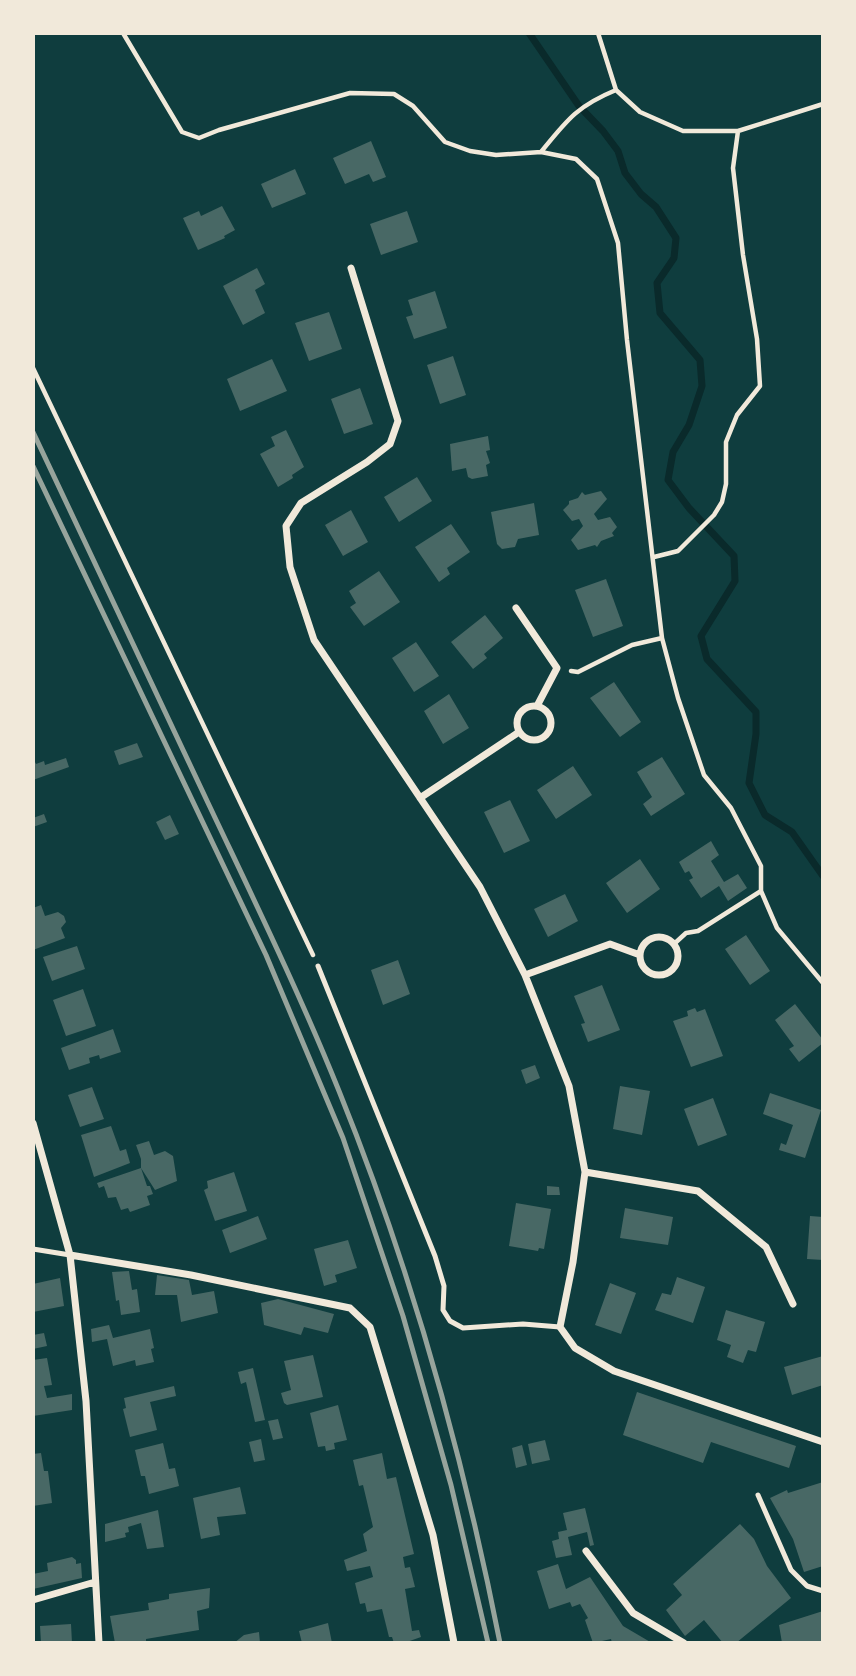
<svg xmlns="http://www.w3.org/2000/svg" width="856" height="1676" font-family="'IBM Plex Serif',serif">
<rect width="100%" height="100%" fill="#0f3d3e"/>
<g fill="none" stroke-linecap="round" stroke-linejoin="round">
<path stroke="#0a2a2b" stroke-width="7" d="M529,33L579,106L603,131L618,151L625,173L641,194L656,207L676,238L674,258L657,283L660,313L700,360L702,386L689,425L673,452L668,480L689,508L734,556L735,581L701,636L707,659L756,712V734L749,783L765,815L792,832L823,876"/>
</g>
<path fill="#486865" d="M371,141L386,177L373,182L369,174L345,184L333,158Z
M295,169L306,194L272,208L261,184Z
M222,206L235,230L224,236L225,238L198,250L183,218L199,211L201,216Z
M407,211L418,242L381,255L370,224Z
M257,268L265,284L255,290L265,313L243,325L223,286Z
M435,291L447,328L414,339L406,317L413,315L408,300Z
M329,312L342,349L309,361L295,323Z
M453,356L466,395L440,404L427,365Z
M272,359L287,391L240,411L227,379Z
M360,388L373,424L344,434L331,399Z
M286,430L304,467L292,475L293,478L278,487L260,454L275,446L271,437Z
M488,436L490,450L486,451L490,463L486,465L488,476L472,479L468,477L466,468L452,471L450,444Z
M417,477L432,501L399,522L384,497Z
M601,491L607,499L594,514L598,520L610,517L617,527L612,533L614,536L601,541L597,547L595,545L578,550L571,540L583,526L579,519L572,521L563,510L569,504V501L578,498L582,492L585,495Z
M534,503L539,535L518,539L515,547L502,549L497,544L491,512Z
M351,510L368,542L343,556L325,525Z
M451,524L470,552L447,568L450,574L439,582L415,547Z
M379,571L400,602L364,626L350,607L356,603L349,591Z
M606,579L623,626L593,637L575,590Z
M485,615L503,638L484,654L487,658L473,669L451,642Z
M416,642L439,676L414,692L392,658Z
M614,682L641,722L620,737L590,698Z
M449,694L469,728L443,744L424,711Z
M137,743L143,757L119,765L114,751Z
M662,757L685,794L651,816L643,804L652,797L637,772Z
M33,758L36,764L44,761L45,765L66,758L69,767L33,780Z
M573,766L592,795L556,819L537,790Z
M510,800L530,841L504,853L484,812Z
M44,814L47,822L33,827V818Z
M170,815L179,834L165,840L156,822Z
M711,841L719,855L711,861L724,882L738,874L747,888L728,901L719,886L701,898L689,880L693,878L689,871L685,873L679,862Z
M640,859L660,889L627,913L606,883Z
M565,894L578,921L548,937L534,909Z
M41,905L45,916L58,912L64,916L66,922L61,928L65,938L33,950V908Z
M746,935L770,971L750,985L725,949Z
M77,946L85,969L52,981L43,957Z
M398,960L410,994L383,1005L371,970Z
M602,985L620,1030L588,1042L581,1024L585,1023L574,996Z
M83,989L96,1026L66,1036L53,1000Z
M795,1004L823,1040V1043L799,1062L789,1049L794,1046L775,1020Z
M695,1008L697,1012L705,1009L723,1056L691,1067L673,1021L688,1016L687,1011Z
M113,1029L121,1052L100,1059L99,1055L89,1058L90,1063L69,1070L61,1048Z
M535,1065L540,1078L526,1084L521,1070Z
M620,1086L650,1091L642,1135L613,1129Z
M92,1087L104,1119L80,1127L68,1095Z
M770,1093L821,1110L805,1158L779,1150L781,1143L786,1145L793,1125L763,1114Z
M713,1098L727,1135L698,1146L684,1109Z
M111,1126L120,1151L126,1149L130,1163L94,1177L81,1135Z
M149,1141L154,1155L165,1151L173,1156L177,1181L155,1190L141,1168L147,1186H150L153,1194L147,1196L150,1205L130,1212L128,1208L121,1210L116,1197L108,1198L104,1186L99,1188L97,1183L141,1168V1159L136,1145Z
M234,1172L247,1211L215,1221L204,1190L208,1188L207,1181Z
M547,1186L559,1187L560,1195H547Z
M516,1203L551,1209L544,1249L539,1248L538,1251L509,1246Z
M625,1208L673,1217L668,1245L620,1238Z
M258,1216L267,1239L230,1253L222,1230Z
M810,1216L823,1217V1260L807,1259Z
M348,1240L357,1268L335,1275L337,1282L324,1286L314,1249Z
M129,1271L132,1290L137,1289L140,1312L121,1315L119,1300L116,1301L112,1272Z
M157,1275L189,1280L192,1295L214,1291L218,1313L181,1322L177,1295H155Z
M677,1277L705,1287L693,1323L655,1310L662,1293L671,1295Z
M60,1278L64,1306L33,1312V1284Z
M610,1283L636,1293L621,1334L595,1325Z
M278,1299L334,1314L328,1333L304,1327L301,1335L264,1325L261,1303Z
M726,1310L765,1322L756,1352L748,1350L743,1363L727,1357L731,1345L717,1340Z
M109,1325L113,1338L150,1329L154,1348L151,1349L154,1362L136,1366L135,1360L113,1366L107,1339L92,1342L91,1329Z
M44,1333L47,1346L33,1349V1335Z
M313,1355L323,1397L287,1405L284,1403L281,1393L291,1390L284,1361Z
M823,1356V1385L792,1395L784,1367Z
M47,1358L52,1385L44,1386L47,1398L72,1394V1410L33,1416V1360Z
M253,1368L265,1420L255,1422L246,1382L241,1384L238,1372Z
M174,1386L176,1396L150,1402L157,1430L130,1437L123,1409L126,1408L124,1398Z
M637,1392L796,1446L789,1468L711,1442L703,1463L623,1435Z
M338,1405L347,1440L334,1443L335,1449L326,1451L325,1446L318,1447L310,1413Z
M278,1419L283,1438L273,1440L268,1421Z
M261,1439L265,1460L254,1462L249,1442Z
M545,1440L550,1460L532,1464L528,1444Z
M163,1443L169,1469L175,1468L179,1486L149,1494L145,1476H141L135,1450Z
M522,1445L527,1465L516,1468L512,1448Z
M41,1453L44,1471H48L52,1503L33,1506V1454Z
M382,1453L387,1479L396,1477L414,1554L403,1557L405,1568L410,1567L415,1587L405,1589L412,1631L419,1630L421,1637L404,1643H394L392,1637H389L382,1609L367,1612L365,1603L360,1604L355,1583L373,1577L370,1566L347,1571L344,1560L367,1551L363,1534L373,1527L363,1485L359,1486L353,1460Z
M823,1482V1566L804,1572L793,1539L770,1498L787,1490L788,1493Z
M240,1487L246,1514L217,1517L220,1535L201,1539L193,1498Z
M585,1508L594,1545L590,1546L587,1532L568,1537L572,1555L556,1558L552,1541L559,1539L558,1532L567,1530L563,1513Z
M158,1510L164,1547L147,1549L141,1523L128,1527L129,1532L125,1533L126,1537L105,1542V1524Z
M740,1524L754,1539L767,1566L791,1598L736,1643H723L704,1620L685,1636L666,1610L682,1595L673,1584Z
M72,1557L76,1560V1564L81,1563L82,1578L33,1589V1574L48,1571L47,1563Z
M558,1564L566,1589L590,1577L623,1626L652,1643H612L611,1639L593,1643L585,1620L588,1618L580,1604L572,1607L570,1602L549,1609L537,1571Z
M210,1588L209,1608L197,1611L199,1630L146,1639V1643H115L110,1616L149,1610L148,1603L169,1599V1594Z
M823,1611V1643H782L779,1625Z
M328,1623L332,1643H302L299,1631Z
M71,1624L72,1643H41L40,1626Z
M259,1632L260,1643H234L244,1635Z"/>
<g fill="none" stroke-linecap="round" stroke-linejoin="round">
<path stroke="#f1e9da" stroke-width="4.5" d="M123,33L182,132L199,138L219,130L350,93L394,94L413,106L445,142L470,151L496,155L541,152L576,159L597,179L618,243L627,340L662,638L678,698L704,775L731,808L761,866V891L777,928L823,983
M598,33L616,90
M541,152C567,120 577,106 616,90L640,112L683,131H738L823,104
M33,368L313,955
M654,557L678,551L714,515L722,502L726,484V442L737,415L760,386L757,339L743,255L733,168L738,131
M571,671L578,672L632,645L662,638
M674,944L686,933L698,931L761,891"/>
<path stroke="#f1e9da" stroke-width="5" d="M318,966L435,1256L444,1286L443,1310L450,1321L463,1328L523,1324L560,1327
M33,1249L70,1255
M758,1495L791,1570L807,1586L823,1591"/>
<path stroke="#f1e9da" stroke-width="7" d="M351,268L398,421L390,444L367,462L301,503L286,526L290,567L314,640L480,887L525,975L569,1086L585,1172L573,1262L560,1327L575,1348L614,1371L823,1442
M516,608L557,668L537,706
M517 723a17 17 0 1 1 34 0a17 17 0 1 1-34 0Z
M420,798L519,732
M640 956a19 19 0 1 1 38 0a19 19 0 1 1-38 0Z
M525,975L610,944L640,955
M33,1123L70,1255L86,1401L99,1643
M585,1172L698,1191L766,1247L793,1304
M70,1255L191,1275L350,1308L370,1327L433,1535L454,1643
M586,1551L633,1613L684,1643
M33,1600L95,1582"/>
<path stroke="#97a49c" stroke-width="5" d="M33,432C92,557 151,681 209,805C254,900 300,994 339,1091C411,1269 463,1455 500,1643
M33,466L266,955L343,1138L403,1316L451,1485L488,1643"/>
</g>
<rect width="856" height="1676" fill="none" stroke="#f1e9da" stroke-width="70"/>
</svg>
